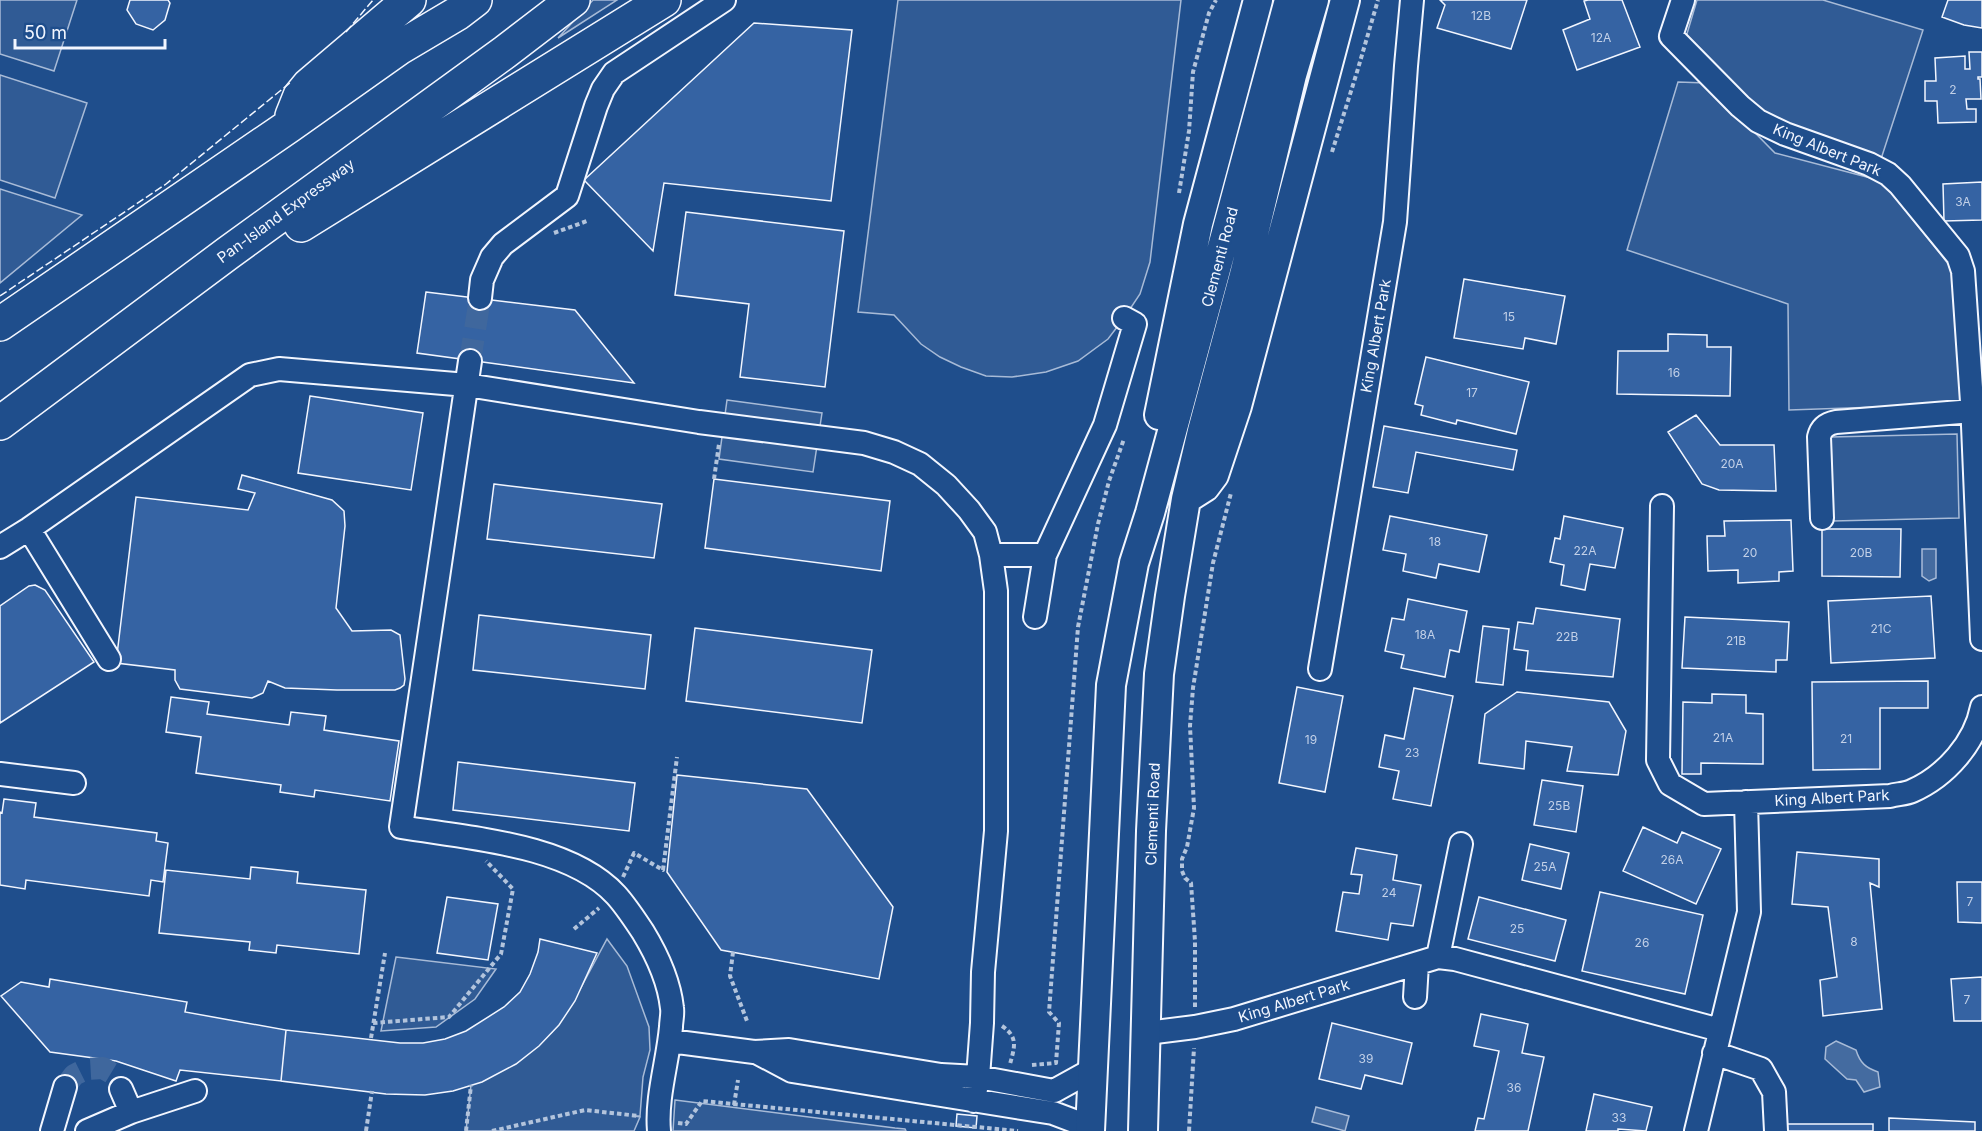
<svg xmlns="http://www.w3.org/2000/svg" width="1982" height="1131" font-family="Inter,sans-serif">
<rect width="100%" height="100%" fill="#1f4e8c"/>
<path fill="#305b95" stroke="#a8bbd7" stroke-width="1.5" d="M0,0H77L54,71L0,54Z
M593,0H617L558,38Z
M898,0H1181L1150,262L1140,294L1124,318L1108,339L1078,361L1046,372L1012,377L986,376L961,367L940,357L921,344L894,315L858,312Z
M1697,0H1823L1923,30L1881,159L1763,115L1686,37Z
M0,75L87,103L55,198L0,180Z
M1678,82L1706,83L1775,153L1882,181L1954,271L1966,404L1789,410L1788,304L1627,250Z
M0,189L82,215L0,283Z
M727,400L822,413L813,472L719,459Z
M1957,434L1959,518L1833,521L1831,437Z
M607,939L627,966L649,1027L650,1050L643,1077L640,1116H635L640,1117L634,1131H466L471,1085L518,1062L552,1032L579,991Z
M396,957L496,969L475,999L436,1027L381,1031Z
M675,1100L895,1128L905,1129L906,1131H673Z"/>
<path fill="#446ba0" stroke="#a8bbd7" stroke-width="1.5" d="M1922,549H1936V578L1929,581L1922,576Z
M1836,1041L1856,1050C1860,1063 1866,1068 1878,1072L1880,1087L1864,1092L1856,1080L1847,1079L1825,1059L1826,1047Z
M1316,1107L1349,1116L1345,1131L1312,1122Z"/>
<path fill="#3563a3" stroke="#f2f6ff" stroke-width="1.5" d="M130,0H168L170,3L165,20L153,30L136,24L127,10Z
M1440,0H1527L1511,49L1437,28L1445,5Z
M1588,0H1622L1640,47L1577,70L1563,30L1590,19L1584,1Z
M1948,0H1982V28L1964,25L1942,17Z
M754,23L852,30L831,201L664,183L653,251L584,180Z
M1969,52H1982V77H1978V79H1980L1981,99H1966L1967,109H1976V122L1938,123L1937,101H1925V81H1936L1935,58L1965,56V69H1970Z
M1982,182V220L1944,221L1943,184Z
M686,212L844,231L825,387L740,377L749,304L675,295Z
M1464,279L1565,296L1556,344L1525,338L1523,349L1454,338Z
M426,292L575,310L634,383L417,353Z
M1668,334L1707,335V347H1731L1730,396L1617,394L1618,351H1668Z
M1426,357L1529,382L1516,434L1457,420L1456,424L1421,415L1423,406L1415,404Z
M310,396L423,413L411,490L298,473Z
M1696,415L1720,445H1774L1776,491L1719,490L1702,484L1668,432Z
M1384,426L1517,450L1513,470L1416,452L1408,493L1373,487Z
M242,475L332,500L344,511L345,526L336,608L352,631L391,630L400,635L405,679L404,685L400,688L395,690H337L285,688L268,681L263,693L252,698L180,689L175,680V670L116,663L136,497L248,510L255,493L238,489Z
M714,479L890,501L881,571L705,548Z
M494,484L662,504L654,558L487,539Z
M1390,516L1487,535L1479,572L1439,564L1436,578L1403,571L1406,554L1383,550Z
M1564,516L1623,528L1615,568L1590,564L1585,590L1561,585L1564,565L1550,562L1555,538L1560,539Z
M1791,520L1793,571L1779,572V581L1738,583V570L1708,571L1707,536H1725L1724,521Z
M1822,529H1901L1900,577L1822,576Z
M35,585L45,590L94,662L0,723V606L29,586Z
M1931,596L1935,658L1831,663L1828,601Z
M1408,599L1467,611L1459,652L1450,650L1445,677L1401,668L1404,655L1385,651L1392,618L1404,620Z
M1536,608L1620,619L1613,677L1526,670L1528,651L1514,649L1518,622L1533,624Z
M479,615L651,635L645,689L473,670Z
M1685,617L1789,622L1787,660H1776V672L1682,668Z
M1483,626L1509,629L1503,685L1476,682Z
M695,628L872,650L862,723L686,701Z
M1928,681V708H1880V769L1813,770L1812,682Z
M1297,687L1343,696L1325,792L1279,783Z
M1414,688L1453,696L1431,806L1393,799L1399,771L1379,767L1385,735L1404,739Z
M1517,692L1609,702L1626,731L1618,775L1567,771L1572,747L1526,741L1524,769L1479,763L1485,714Z
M1712,694L1746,695V713L1763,714V764L1701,763V774H1682L1683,702L1712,703Z
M171,697L209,702L207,714L289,725L291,712L326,716L324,730L399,741L390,801L315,790L314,797L280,792L281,785L196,773L201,737L166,732Z
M458,762L635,783L629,831L453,810Z
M677,775L807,789L893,907L879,979L721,950L667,872Z
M1542,780L1583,786L1576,832L1534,825Z
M4,799L36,803L34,817L157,833L156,841L168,843L163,882L151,880L149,896L26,880L25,889L0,885V812L2,813Z
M1643,827L1677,843L1682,832L1721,849L1696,904L1623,871Z
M1530,844L1569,853L1561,889L1522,880Z
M1356,848L1397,855L1393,880L1421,885L1413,926L1391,923L1388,940L1336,931L1343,892L1359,894L1362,875L1351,874Z
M1797,852L1879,859V887L1870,883L1882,1009L1823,1016L1820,980L1837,977L1828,907L1792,904Z
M251,867L298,872L297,883L366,890L359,954L277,945L276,953L249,950L250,942L159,933L166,870L250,879Z
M1957,882H1982V923L1958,922Z
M1600,892L1703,915L1685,994L1582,971Z
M447,897L498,904L488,960L437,953Z
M1479,897L1566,920L1555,961L1468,939Z
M540,939L597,953L575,1001L559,1025L539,1046L516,1064L482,1082L453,1091L425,1095L386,1094L281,1081L286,1030L400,1043H423L445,1039L466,1031L504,1007L520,992L530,974L538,952Z
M1982,977V1021H1954L1951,979Z
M50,979L187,1002L185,1012L286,1030L281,1081L180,1070L176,1081L116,1061L50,1052L1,996L21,982L49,987Z
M1481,1014L1528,1024L1522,1053L1544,1057L1528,1131H1475L1478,1118L1484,1119L1499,1051L1474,1046Z
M1332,1023L1412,1043L1402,1084L1365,1075L1361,1089L1319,1079Z
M1594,1094L1652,1107L1646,1131L1618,1129V1131H1586Z
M957,1114L977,1116L976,1128L956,1126Z
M1889,1118L1975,1122V1131H1889Z
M1783,1124H1873V1131H1783Z"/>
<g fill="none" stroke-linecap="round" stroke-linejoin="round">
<path stroke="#3f679d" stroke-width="22" stroke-dasharray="22 11" stroke-linecap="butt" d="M470,361L480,298
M65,1087L74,1075L86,1069L103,1068L113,1074L121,1089"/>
<defs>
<path id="minor" d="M1683,0L1671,36L1740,106L1758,121L1785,134L1869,164L1888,174L1900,185L1958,256L1963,271L1972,402L1982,639
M480,298L482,280L492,257L503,244L567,196L596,106L603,89L614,73L724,0
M470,361L401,827C467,838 569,844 616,895C626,906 635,920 643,932C657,955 669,980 672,1008C673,1014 671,1021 671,1027C668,1061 656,1097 659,1131
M1662,506L1658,760L1670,784L1704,804L1890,796C1897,794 1906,794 1912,791C1946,776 1975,743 1982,707
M1822,518L1819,437C1821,428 1826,424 1836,422L1973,411
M29,529L109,659
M0,547L29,529L250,375L279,369L467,385L699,422L864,443L894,452L920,464L946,485L969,510L985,532L991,555L996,591V831L983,972L982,1023L978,1077L974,1101
M991,555H1045
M1035,617L1045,555L1105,425L1135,324L1124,318
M1320,669L1395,222L1406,66L1412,0
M0,774L74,783
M1438,957L1461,844
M1415,997L1417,964
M1147,1033L1195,1027L1234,1019L1438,957L1455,959L1720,1030
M670,1041L754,1052L789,1050L941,1075L978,1077L1054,1091L1092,1070
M756,1052L792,1071L1053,1113L1090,1127
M1714,1053L1761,1069L1774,1092L1776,1131
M121,1089L131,1112
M52,1131L65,1087
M87,1131L131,1112L195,1091
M1696,1131L1749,912L1746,802"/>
<path id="major" d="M1159,415L1198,224L1258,0
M1186,499L1205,487L1214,475L1237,406L1345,0
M1090,1131L1111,685L1134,563L1150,513L1289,0
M1143,1131L1151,831L1159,674L1170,596L1186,499L1202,431L1244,275L1292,75L1314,0"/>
<path id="highway" d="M292,116L300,96L309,85L409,0
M301,225L664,0
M0,324L289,126L399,48L458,13L475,0
M0,423L228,253L505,52L573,0"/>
</defs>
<use href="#minor" stroke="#f2f6ff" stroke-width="26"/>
<use href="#major" stroke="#f2f6ff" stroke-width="32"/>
<use href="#highway" stroke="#f2f6ff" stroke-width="36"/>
<path stroke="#b3c4dc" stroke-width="4" stroke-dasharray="4.5 3" stroke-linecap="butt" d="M1332,152L1357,72L1378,0
M1179,193L1189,131L1193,72L1209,13L1216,0
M554,233L587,221
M714,479L719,444
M623,877L634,853L663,870L677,757
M574,929L599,908
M733,952L730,976L747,1021
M1195,1007V941L1191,883L1185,878L1182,871V859L1187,847L1194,808L1190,726L1193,688L1213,563L1231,493
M373,1023L449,1017L501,954L513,889L486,861
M1002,1026C1018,1037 1015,1046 1010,1064
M371,1038L385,953
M1032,1065L1056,1063L1059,1023L1049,1012L1078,627L1098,524L1109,481L1124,439
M734,1105L738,1080
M678,1123L686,1124L702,1101L1018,1131
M366,1131L372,1091
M466,1131L471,1085
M492,1131L585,1110L639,1116
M1189,1131L1194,1048"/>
<use href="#minor" stroke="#1f4e8c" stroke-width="22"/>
<use href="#major" stroke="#1f4e8c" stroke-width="28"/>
<use href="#highway" stroke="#1f4e8c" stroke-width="33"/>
<path stroke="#f2f6ff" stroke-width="1.5" stroke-dasharray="8 3" stroke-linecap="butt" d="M346,32L373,0
M0,296L166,184L291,82"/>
</g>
<g text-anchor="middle" stroke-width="4.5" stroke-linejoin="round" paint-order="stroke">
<g font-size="12" fill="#c3d1e8">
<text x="1481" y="20">12B</text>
<text x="1601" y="42">12A</text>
<text x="1953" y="94">2</text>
<text x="1963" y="206">3A</text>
<text x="1509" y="321">15</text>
<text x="1674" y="377">16</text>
<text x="1472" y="397">17</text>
<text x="1732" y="468">20A</text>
<text x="1435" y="546">18</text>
<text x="1585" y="555">22A</text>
<text x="1750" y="557">20</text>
<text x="1861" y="557">20B</text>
<text x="1881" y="633">21C</text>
<text x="1425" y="639">18A</text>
<text x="1567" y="641">22B</text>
<text x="1736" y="645">21B</text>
<text x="1723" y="742">21A</text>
<text x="1846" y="743">21</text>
<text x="1311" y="744">19</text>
<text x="1412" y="757">23</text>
<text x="1559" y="810">25B</text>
<text x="1672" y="864">26A</text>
<text x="1545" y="871">25A</text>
<text x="1389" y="897">24</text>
<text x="1970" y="906">7</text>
<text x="1517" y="933">25</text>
<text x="1854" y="946">8</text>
<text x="1642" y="947">26</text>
<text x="1967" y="1004">7</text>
<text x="1366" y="1063">39</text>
<text x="1514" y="1092">36</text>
<text x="1619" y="1122">33</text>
</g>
<g font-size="15" fill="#f2f6ff" stroke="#1f4e8c">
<text transform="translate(1827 150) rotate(22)" y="5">King Albert Park</text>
<text transform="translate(286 211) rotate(-36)" y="5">Pan-Island Expressway</text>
<text transform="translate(1220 257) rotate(-75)" y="5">Clementi Road</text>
<text transform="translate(1376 336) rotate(-80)" y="5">King Albert Park</text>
<text transform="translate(1832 798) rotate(-3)" y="5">King Albert Park</text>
<text transform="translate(1153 814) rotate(-88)" y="5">Clementi Road</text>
<text transform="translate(1294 1001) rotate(-17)" y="5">King Albert Park</text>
</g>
</g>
<path d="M15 39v9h150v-9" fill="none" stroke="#f2f6ff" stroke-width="3"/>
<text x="24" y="39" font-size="18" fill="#f2f6ff" stroke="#1f4e8c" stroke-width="4.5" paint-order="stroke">50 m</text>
</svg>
